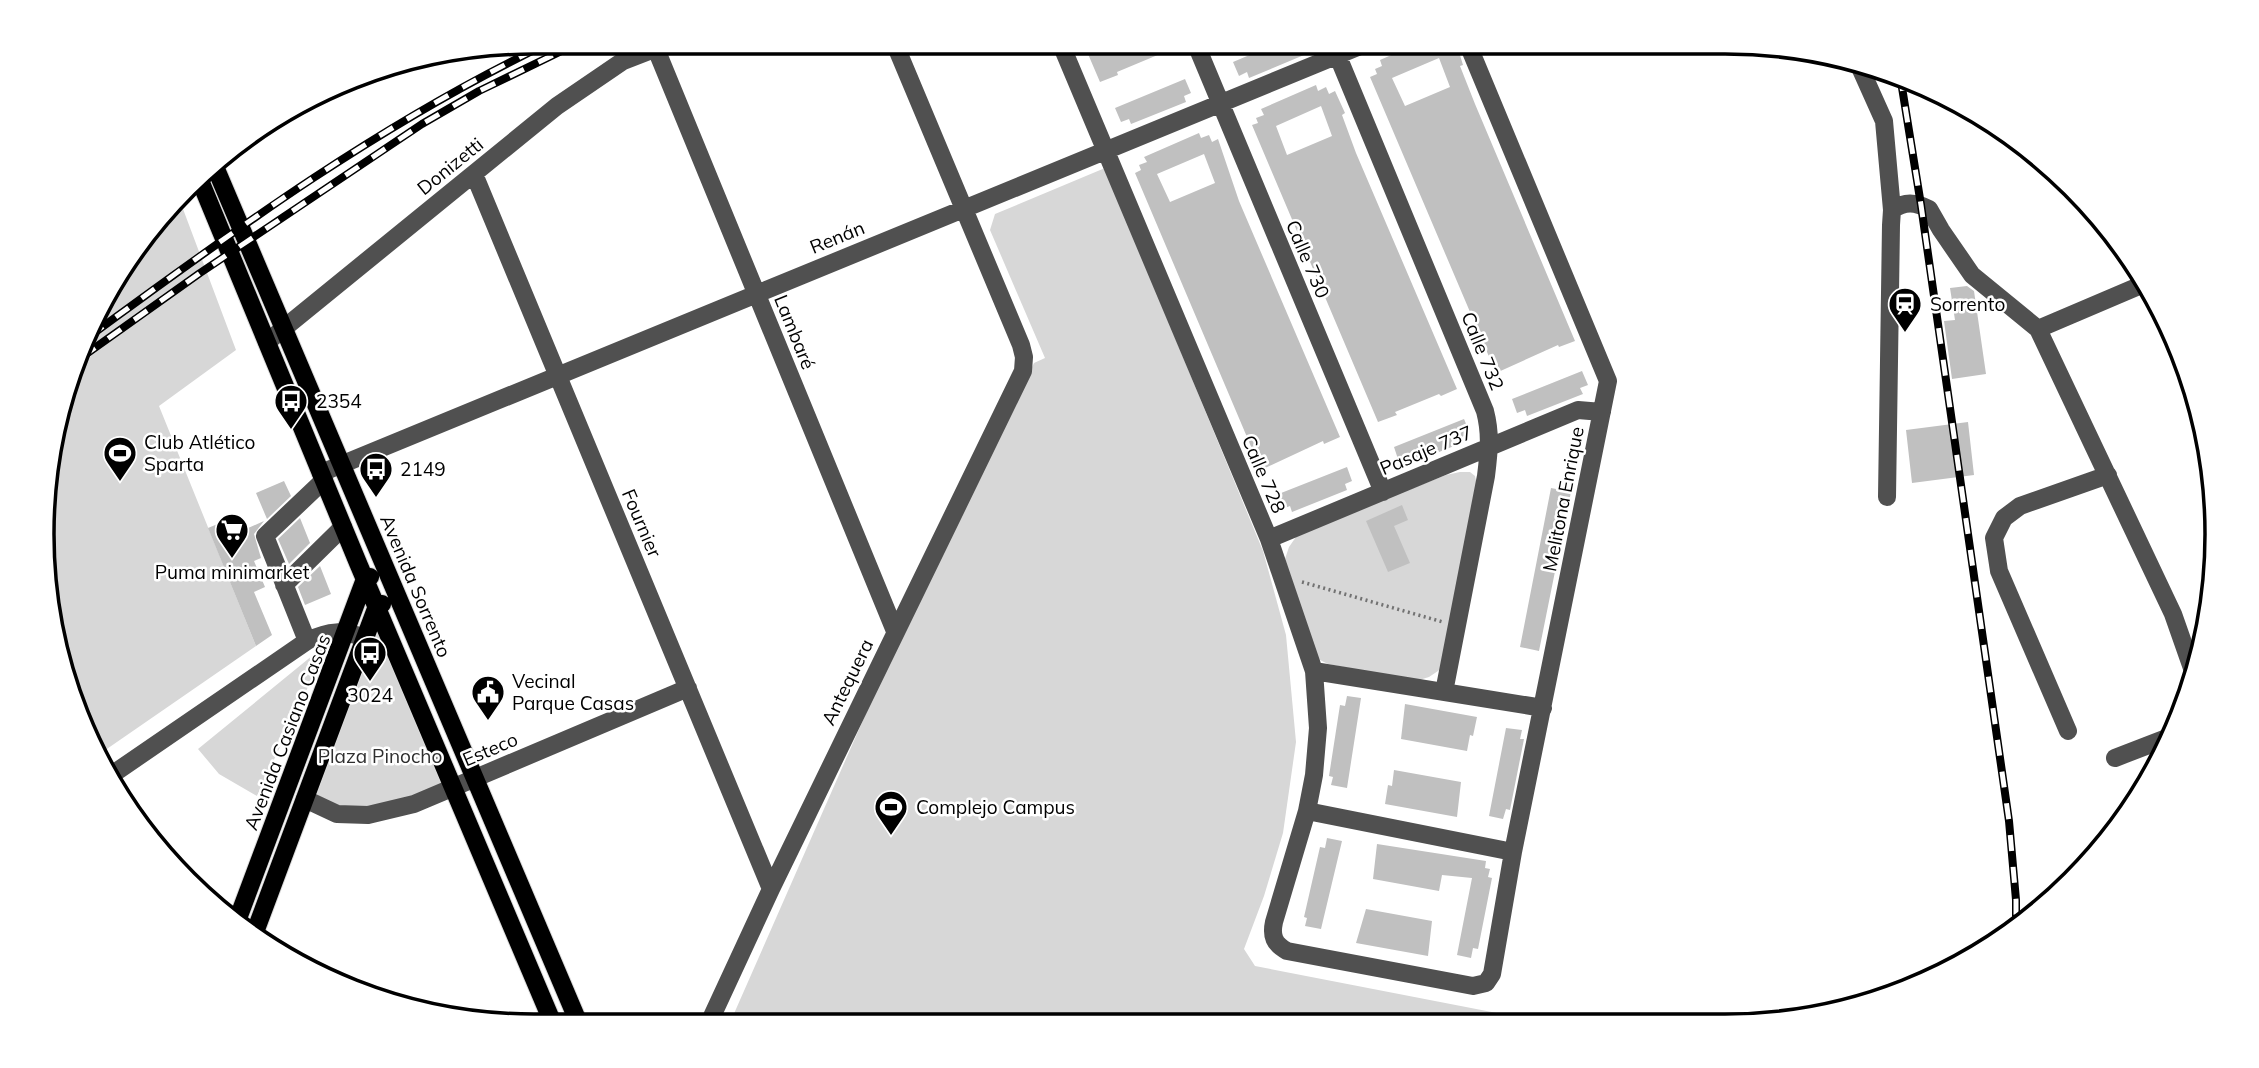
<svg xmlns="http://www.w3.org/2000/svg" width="2259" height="1068" font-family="Mulish,sans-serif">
<rect width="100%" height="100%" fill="#fff"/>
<path fill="#d7d7d7" d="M1105,168L1263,551L1286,635L1296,742L1283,833L1264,896L1244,949L1255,966L1502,1014L1500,1023L729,1025L893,652L1034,363L1045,358L990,230L995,214Z
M180,201L236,350L159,406L256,646L101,753L84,728L68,692L46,599L51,438L108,288Z
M1460,472H1470L1475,476L1477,485L1441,669L1429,677L1416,681L1328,664L1318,659L1285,559L1289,547L1298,534L1446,475Z
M377,606L454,788L368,815L305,799Z
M329,642L257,796L219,774L198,749Z"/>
<path fill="#c0c0c0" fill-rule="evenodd" d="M1130,42H1184V44L1117,72L1118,75L1100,82L1088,54L1106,47L1108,51Z
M1280,42H1299L1304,55L1249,78L1247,72L1239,76L1233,62Z
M1421,42H1456L1463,65L1460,66L1475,104L1575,341L1559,347L1558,345L1496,373L1370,77L1377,74L1375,69L1382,66L1380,60ZM1439,58L1450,87L1405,106L1392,78Z
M1185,79L1191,93L1184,96L1186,102L1131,124L1129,119L1121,122L1115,108Z
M1316,85L1318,91L1326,87L1329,94L1335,91L1345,113L1342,115L1356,153L1457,389L1441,396L1439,394L1395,412L1397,415L1378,422L1252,125L1258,123L1256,118L1264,115L1261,109ZM1321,106L1332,136L1287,155L1276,126Z
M1199,133L1201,138L1209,135L1212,142L1218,139L1239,201L1340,437L1324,444L1323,441L1261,470L1135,173L1141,170L1139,165L1147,162L1144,157ZM1204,154L1215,183L1170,202L1157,174Z
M1967,286L1974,291L1986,374L1952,379L1944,321L1955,320L1950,288Z
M1582,371L1588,385L1580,388L1583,394L1527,416L1525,410L1517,413L1512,399Z
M1464,419L1470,433L1462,437L1464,442L1409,464L1407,459L1399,462L1394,447Z
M1968,422L1974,475L1912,483L1906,430Z
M1347,467L1352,481L1345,484L1347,490L1292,512L1290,506L1282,509L1276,495Z
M284,481L291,496L267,519L256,493Z
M1551,488L1571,492L1539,651L1520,647Z
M1402,505L1408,520L1394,526L1410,563L1388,572L1366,521Z
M232,518L237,533L264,521L254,534L261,558L254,561L265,587L254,592L272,635L256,646L208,528Z
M300,518L310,543L289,564L278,539Z
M320,566L331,594L305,605L298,587Z
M1347,696L1361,698L1347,788L1331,785L1333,777L1329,776L1340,705L1345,706Z
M1405,704L1477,717L1473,736L1470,735L1467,751L1401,739Z
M1506,728L1522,730L1520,739H1524L1510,810L1506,809L1503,819L1489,816Z
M1394,770L1461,782L1457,817L1385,804L1388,785L1392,786Z
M1327,838L1342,841L1321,929L1305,926L1307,918L1304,917L1320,847L1325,848Z
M1377,844L1486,861L1485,868L1490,869L1488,877L1492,878L1478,949L1473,948L1471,958L1457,955L1472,878L1442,875L1439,891L1373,879Z
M1366,909L1432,921L1428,956L1356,943Z"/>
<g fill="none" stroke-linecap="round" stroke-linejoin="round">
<defs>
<path id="major" d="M213,162L580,1026
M199,178L358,563L554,1026
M237,921L365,579L370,577
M255,932L377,606L382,604"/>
</defs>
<use href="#major" stroke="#dbdbdb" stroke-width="20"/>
<path stroke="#727272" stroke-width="3.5" stroke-dasharray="2 3.5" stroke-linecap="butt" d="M1302,582L1443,622"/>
<path stroke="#505050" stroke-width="18" d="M1060,42L1269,539L1314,671L1318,728L1314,775L1307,811L1274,922C1271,936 1274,944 1287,951L1473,986L1486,983L1492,974L1513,852L1608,381L1467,42
M1195,42L1383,492
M1332,42L1485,411C1491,434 1489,452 1486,476L1444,692
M656,49L895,631
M1858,63L1884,121L1892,210
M474,174L771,889
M2038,329L2146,283
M267,342L557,106L623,61L672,42
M321,473L1370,42
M1887,497L1891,225L1892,210C1905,201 1915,202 1929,209L1941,230L1972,275L2038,329L2173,614L2193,671V678
M1269,539L1578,410L1602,412
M284,585L343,527
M307,641L265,536L324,480
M1314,671L1543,708
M2068,731L1999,571L1994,538L2004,518L2020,506L2108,475
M2115,758L2172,736
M107,778L307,641C330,630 342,630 366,638
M305,799L337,814L368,815L414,804L688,688
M1307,811L1513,852
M708,1025L771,889L1023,371L1024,357L1021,345L894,42"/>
<use href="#major" stroke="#000" stroke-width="18"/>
<defs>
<path id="rail" d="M1900,75L1921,205L2009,821L2016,900V929
M90,336C237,228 386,120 551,42
M82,357L200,273L422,124L479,91L580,42"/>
</defs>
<use href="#rail" stroke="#000" stroke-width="8"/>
<use href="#rail" stroke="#fff" stroke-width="5" stroke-dasharray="16" stroke-linecap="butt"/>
</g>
<defs>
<symbol id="station-pin" viewBox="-11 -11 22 30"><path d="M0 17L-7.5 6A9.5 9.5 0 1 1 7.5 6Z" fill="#000" stroke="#fff"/><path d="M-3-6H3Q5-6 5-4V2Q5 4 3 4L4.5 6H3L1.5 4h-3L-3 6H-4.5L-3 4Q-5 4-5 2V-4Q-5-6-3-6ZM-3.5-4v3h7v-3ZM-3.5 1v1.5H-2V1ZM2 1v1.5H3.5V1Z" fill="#fff"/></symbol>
<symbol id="bus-pin" viewBox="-11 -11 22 30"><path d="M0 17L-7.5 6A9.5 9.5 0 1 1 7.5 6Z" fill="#000" stroke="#fff"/><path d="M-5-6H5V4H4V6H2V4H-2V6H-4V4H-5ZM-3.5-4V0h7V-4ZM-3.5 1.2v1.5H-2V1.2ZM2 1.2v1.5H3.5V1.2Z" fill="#fff"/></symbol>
<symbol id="stadium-pin" viewBox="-11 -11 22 30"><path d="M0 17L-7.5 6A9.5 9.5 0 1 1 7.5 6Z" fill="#000" stroke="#fff"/><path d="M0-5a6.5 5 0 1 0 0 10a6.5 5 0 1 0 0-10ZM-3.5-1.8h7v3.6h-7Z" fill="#fff"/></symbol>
<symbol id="supermarket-pin" viewBox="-11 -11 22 30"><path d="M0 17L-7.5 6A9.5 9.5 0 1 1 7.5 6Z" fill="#000" stroke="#fff"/><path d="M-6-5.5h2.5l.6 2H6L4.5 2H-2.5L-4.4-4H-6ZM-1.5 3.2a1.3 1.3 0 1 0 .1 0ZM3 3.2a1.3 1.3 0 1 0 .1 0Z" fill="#fff"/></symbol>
<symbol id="civic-pin" viewBox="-11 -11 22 30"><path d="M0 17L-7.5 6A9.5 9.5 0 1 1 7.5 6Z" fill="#000" stroke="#fff"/><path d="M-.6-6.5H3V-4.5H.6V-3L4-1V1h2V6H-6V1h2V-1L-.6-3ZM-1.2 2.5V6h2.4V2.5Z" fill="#fff"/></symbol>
</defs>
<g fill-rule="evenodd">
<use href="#station-pin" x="1886" y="285" width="38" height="52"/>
<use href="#bus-pin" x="272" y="382" width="38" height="52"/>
<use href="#stadium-pin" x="101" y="434" width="38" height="52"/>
<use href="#bus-pin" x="357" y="450" width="38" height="52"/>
<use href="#supermarket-pin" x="213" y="511" width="38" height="52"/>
<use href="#bus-pin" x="351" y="634" width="38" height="52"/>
<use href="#civic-pin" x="469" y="673" width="38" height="52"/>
<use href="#stadium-pin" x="872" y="788" width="38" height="52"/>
</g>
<g text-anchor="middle" stroke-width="5" stroke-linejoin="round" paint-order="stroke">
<g font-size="19" fill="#000" stroke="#fff">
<text transform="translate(450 166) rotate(-39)" y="7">Donizetti</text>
<text transform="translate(837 237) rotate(-22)" y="7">Renán</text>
<text transform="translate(1308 259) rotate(67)" y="7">Calle 730</text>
<text transform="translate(795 332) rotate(68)" y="7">Lambaré</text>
<text transform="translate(1483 351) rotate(68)" y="7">Calle 732</text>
<text transform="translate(1426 450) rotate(-23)" y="7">Pasaje 737</text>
<text transform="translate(1264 474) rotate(67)" y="7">Calle 728</text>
<text transform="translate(1563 499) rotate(-79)" y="7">Melitona Enrique</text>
<text transform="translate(642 523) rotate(67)" y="7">Fournier</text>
<text transform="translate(416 586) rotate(67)" y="7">Avenida Sorrento</text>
<text transform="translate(847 682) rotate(-64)" y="7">Antequera</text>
<text transform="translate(287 732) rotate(-69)" y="7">Avenida Casiano Casas</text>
<text transform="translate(490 749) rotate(-23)" y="7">Esteco</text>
</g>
<g font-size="19" fill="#000" stroke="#fff" text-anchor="start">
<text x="1930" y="311">Sorrento</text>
<text x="316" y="408">2354</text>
<text x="144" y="449">Club Atlético<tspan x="144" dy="22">Sparta</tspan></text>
<text x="400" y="476">2149</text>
<text x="232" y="579" text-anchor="middle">Puma minimarket</text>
<text x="512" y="688">Vecinal<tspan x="512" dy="22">Parque Casas</tspan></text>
<text x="370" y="702" text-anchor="middle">3024</text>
<text x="916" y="814">Complejo Campus</text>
</g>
<g font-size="19" fill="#2e2e2e" stroke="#fff">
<text x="380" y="763">Plaza Pinocho</text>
</g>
</g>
<path d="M0 0H2259V1068H0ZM534 54H1725A480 480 0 0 1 2205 534V534A480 480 0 0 1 1725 1014H534A480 480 0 0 1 54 534V534A480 480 0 0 1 534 54Z" fill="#fff" fill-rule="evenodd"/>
<path fill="none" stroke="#000" stroke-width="3.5" d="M534 54H1725A480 480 0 0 1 2205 534V534A480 480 0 0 1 1725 1014H534A480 480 0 0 1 54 534V534A480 480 0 0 1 534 54Z"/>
</svg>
